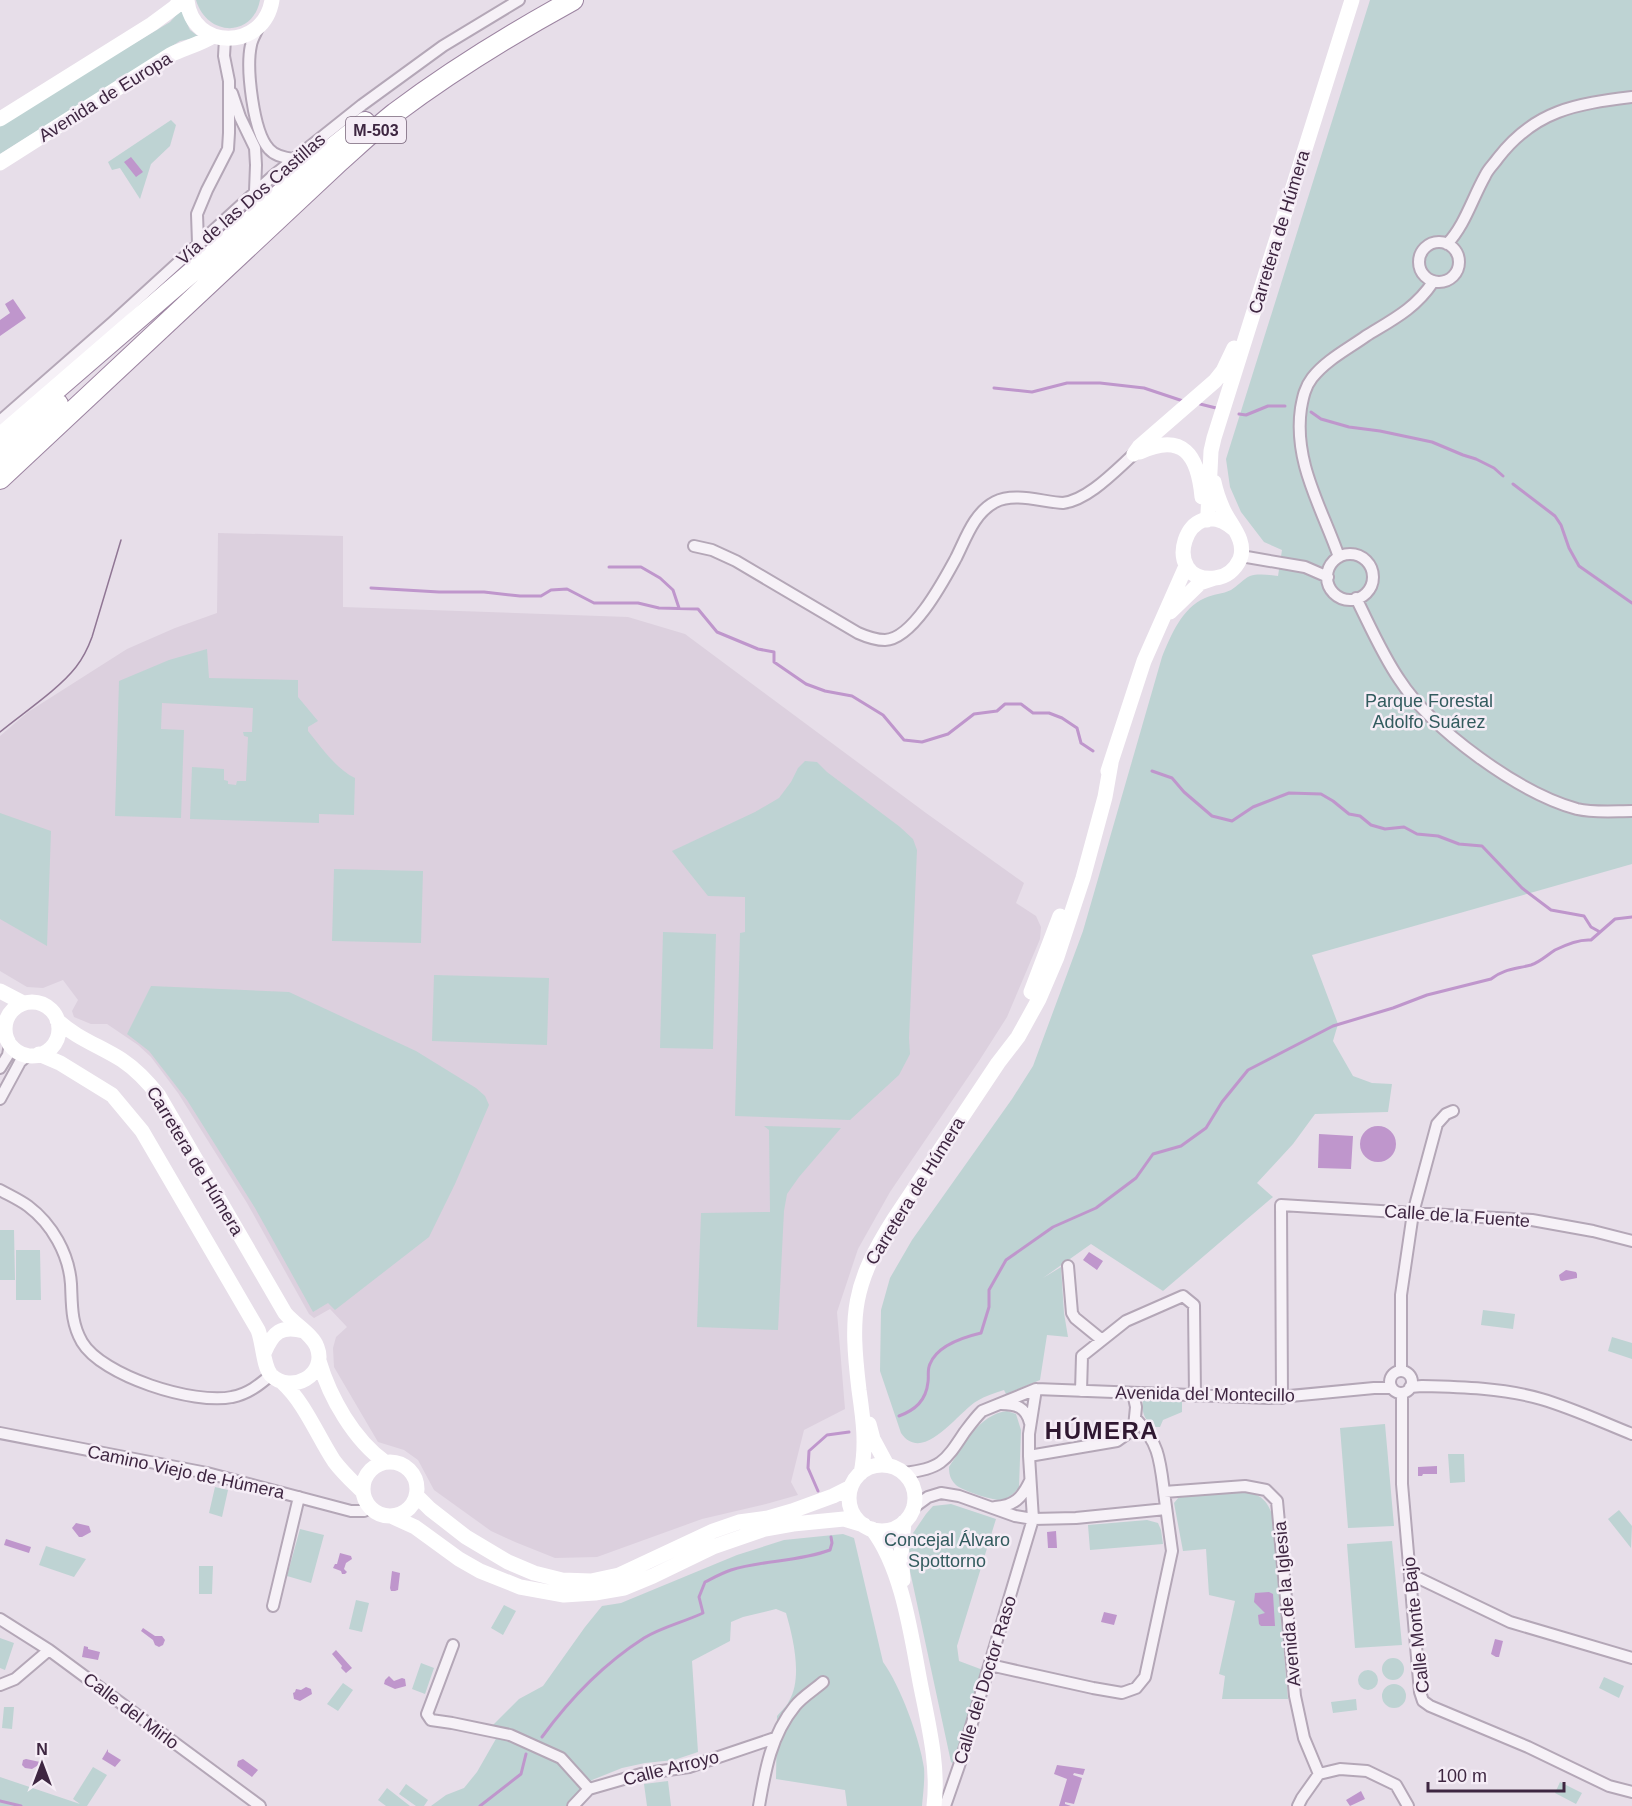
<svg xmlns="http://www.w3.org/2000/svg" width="1632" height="1806" font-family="Arial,sans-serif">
<rect width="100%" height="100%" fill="#e7dee9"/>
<path fill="#dcd0de" d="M218,533L343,536V607L628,617L685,634L926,813L1024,883L1016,903L1036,916L1041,927L1040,939L1007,1017L979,1061L890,1192L858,1249L837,1312L845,1409L804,1430L791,1482L798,1495L766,1504L702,1519L597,1557L555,1558L515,1542L491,1531L434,1490L418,1460L404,1450L378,1442L334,1367L333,1348L336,1337L347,1327L330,1309L314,1318L309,1314L247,1203L178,1093L151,1057L138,1045L107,1024H91L74,1017L72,1011L78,1000L63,980L43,988L27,987L0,971V736L28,712L127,649L175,628L217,613Z"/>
<path fill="#bed3d3" d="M196,0H260C253,38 207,37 196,0Z
M1370,0H1632V864L1312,955L1338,1024L1333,1041L1353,1076L1372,1083L1392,1084L1388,1112L1315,1114L1293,1144L1257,1183L1273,1197L1163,1291L1091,1244L1043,1278L1061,1267L1064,1313L1068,1337L1047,1335L1040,1380L1006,1394L1004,1390C995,1393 985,1396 977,1401C958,1412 923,1465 901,1433L880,1371L881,1310L890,1278L912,1240L1012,1099L1033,1066L1083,931L1162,657C1171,635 1182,608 1205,598C1213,594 1223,594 1231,590C1238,586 1243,579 1250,576C1258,573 1270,575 1278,576L1282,550L1264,542L1241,512L1230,487L1226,459Z
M181,10L190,30L199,37L180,41L0,154V124L170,22Z
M171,120L176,125L170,146L151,164L140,199L120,168L112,170L108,162Z
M207,649L209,678L298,680V697L318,721L308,727V731C321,747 336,769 355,778L354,815L319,814V823L190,819L192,767L224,769V780L228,781V784L236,785L237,781H246L248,737L244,736L243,732H252L253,708L162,703L161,729L184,730L181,818L115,816L119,681L169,660Z
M805,761L817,762L827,772L900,827L913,839L917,850L909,1038L910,1054L899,1075L850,1120L735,1116L740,933L745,932V897L708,896L672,851L755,812L779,798L791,782L798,768Z
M0,813L51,831L47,946L0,919Z
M334,869L423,871L421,943L332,941Z
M663,932L716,934L713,1049L660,1048Z
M434,975L549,978L547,1045L432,1041Z
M151,986L289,992L416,1051L476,1088L485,1096L489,1105L455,1184L429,1237L335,1310L328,1303L313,1312L255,1208L187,1100L149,1051L127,1034Z
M764,1126L841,1128L799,1177L787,1194L784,1211L778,1330L697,1327L701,1213L770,1212L769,1130Z
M0,1230H14L15,1280H0Z
M16,1250H40L41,1300H16Z
M1483,1310L1515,1314L1513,1329L1481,1325Z
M1612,1337L1632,1343V1359L1608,1351Z
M1143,1400L1182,1402V1412L1163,1420L1160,1427H1155C1145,1421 1141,1413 1143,1400Z
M1007,1411L1016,1414L1021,1430L1019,1487C1015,1493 1008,1499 1000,1500C991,1500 960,1490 955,1484C950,1479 949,1473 949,1467C965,1444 978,1415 1007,1411Z
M1385,1424L1394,1526L1348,1528L1340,1428Z
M1448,1454H1464L1465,1482L1450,1483Z
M215,1487L228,1490L222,1517L209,1513Z
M1230,1492C1251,1492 1264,1492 1272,1514L1288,1699H1222L1225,1676L1219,1674L1235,1601L1209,1595L1206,1549L1183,1551L1174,1503L1179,1497Z
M951,1504L996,1519L957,1646L959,1661L983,1670L954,1764L951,1762L910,1571L909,1539L926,1514L933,1506Z
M1619,1510L1632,1526L1631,1548L1608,1519Z
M1147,1520L1158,1523L1161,1530L1163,1544L1090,1550L1088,1525Z
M300,1529L324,1535L311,1583L287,1576Z
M843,1534L854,1538L883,1662C900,1685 920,1739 924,1768C925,1780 923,1794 922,1806H847L845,1790L776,1779L777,1716C781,1711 787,1706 789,1701C803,1678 793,1637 786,1613L776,1609L743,1617L731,1622L730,1641L692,1661L698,1752L674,1760L645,1763L622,1768L592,1780L566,1806H431L446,1795L464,1788L477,1772L497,1737L491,1727L519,1699L543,1686L585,1627L602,1606L621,1603L737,1555L784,1540Z
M1392,1541L1402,1645L1355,1648L1347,1544Z
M46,1546L86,1559L74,1577L39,1565Z
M199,1566H213L212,1594H199Z
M356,1600L369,1603L362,1632L349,1629Z
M504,1605L516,1611L503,1635L491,1628Z
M0,1638L14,1643L5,1670L0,1668Z
M1382 1669a11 11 0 1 1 22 0a11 11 0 1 1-22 0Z
M421,1663L434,1668L425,1694L412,1689Z
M1358 1680a10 10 0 1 1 20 0a10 10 0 1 1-20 0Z
M1604,1677L1624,1686L1619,1698L1599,1688Z
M343,1683L353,1690L338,1711L327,1704Z
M1382 1696a12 12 0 1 1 24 0a12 12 0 1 1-24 0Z
M1356,1699L1357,1710L1333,1713L1331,1702Z
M4,1707H14L12,1729L2,1728Z
M93,1767L107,1775L87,1806H0V1777L80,1804L73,1799Z
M668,1781L671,1806H647L644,1784Z
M1560,1782L1582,1793L1576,1804L1555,1793Z
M406,1784L428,1800L424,1806H416L399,1794Z
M387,1788L410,1806H386L378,1800Z"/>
<path fill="#bf96cc" d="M131,157L143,172L136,177L124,162Z
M13,299L26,318L0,336V320L10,313L5,304Z
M1360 1144a18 18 0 1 1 36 0a18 18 0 1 1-36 0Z
M1319,1134L1353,1136L1351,1169L1318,1168Z
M1089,1252L1103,1261L1097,1270L1083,1260Z
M1566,1270L1576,1272L1577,1274V1278L1562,1281L1560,1280L1559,1275Z
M1437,1466V1474H1423L1422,1476H1418V1467Z
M76,1523L89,1526L91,1532L82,1537H79L72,1528Z
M1056,1531L1057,1548H1048L1047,1532Z
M6,1539L31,1547L29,1553L4,1545Z
M340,1553L351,1556L352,1559L346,1563L344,1569L347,1572L345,1574H342L341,1571L333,1568L335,1564H337Z
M392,1571L400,1573L398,1590L395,1591H391L390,1588Z
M1255,1593L1269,1592L1273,1594L1275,1626H1261L1259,1624L1258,1615L1265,1613L1254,1602Z
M1104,1612L1117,1615L1114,1625L1101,1622Z
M143,1628L155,1636H162L165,1640L163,1645L159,1647L155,1645L153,1640L141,1631Z
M1495,1639L1503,1641L1499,1657H1496L1491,1654Z
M84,1646L88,1647V1649L100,1652L98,1660L82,1657Z
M336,1650L352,1668L346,1673L341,1668L342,1666L332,1654Z
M389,1676L394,1681L402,1678L405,1679L406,1686L395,1689L384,1684L385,1680Z
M306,1687L311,1689L312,1694L300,1701L294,1699L293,1693L295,1692L296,1689L301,1690Z
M108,1749V1752L121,1760L115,1767L102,1759Z
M26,1759L40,1762V1764L32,1769L25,1768L22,1765L23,1760Z
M243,1759L258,1770L252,1777L237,1766L238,1761Z
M1057,1765L1085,1769L1083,1775L1074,1773L1073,1775L1082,1778L1074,1804L1065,1802V1804L1071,1806H1059L1067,1779L1054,1774Z
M1361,1791L1365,1799L1350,1806L1346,1800Z"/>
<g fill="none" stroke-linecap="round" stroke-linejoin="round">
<path stroke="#bf96cc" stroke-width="3" d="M994,388L1032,392L1067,383H1100L1144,388L1183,401
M1200,404L1216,408
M1311,412L1321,419L1349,427L1380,431L1432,442L1463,455L1476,459L1494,468L1503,476
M1239,414L1246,415L1268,406H1285
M1513,484L1555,516L1561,525L1569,548L1579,566L1632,603
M609,567H641L660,578L673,590L679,608
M371,588L439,592H484L520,596H541L551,590L567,589L594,603H638L659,608L698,609L717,632L758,649L774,652V662L806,684L825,691L852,696L883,715L904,740L922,742L948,734L974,714L997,711L1005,704H1021L1033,713H1049L1062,718L1077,728L1081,743L1093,751
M1152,771L1172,778L1184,792L1212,816L1232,821L1253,807L1289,793L1321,794L1333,801L1349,814L1360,816L1371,825L1385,829L1404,827L1417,834L1438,836L1459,844L1482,846L1522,888L1551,910L1584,916L1591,927L1600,932
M899,1416C915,1410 926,1401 928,1382C929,1376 927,1370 930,1364C937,1346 964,1337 981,1333L989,1307V1290L1006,1260L1053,1227L1096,1208L1136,1178L1153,1154L1181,1146L1206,1128L1222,1102L1248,1070L1333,1026L1393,1008L1427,995L1491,979C1503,969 1516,969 1531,965C1540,962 1547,955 1555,950C1565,945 1580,939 1591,940L1615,919L1632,917
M818,1491L808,1468L809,1451L827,1435L849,1432
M542,1737C569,1700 605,1663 644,1638C662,1627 684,1622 703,1613L699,1597L705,1582C713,1578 722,1573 731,1570C763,1560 798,1562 830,1550L832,1543L831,1537
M0,1801L21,1806
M480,1806L521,1774L526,1754"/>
<defs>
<path id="street" d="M258,28C256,33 252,39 251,45C246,68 253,132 269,149C275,156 285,158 294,159
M232,93L240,117L255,148L256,165L255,191
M1419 262a20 20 0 1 1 40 0a20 20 0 1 1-40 0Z
M198,243L197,214L207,190L228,149L229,133V81L224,56L225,39
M1447,244C1465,225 1472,199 1485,176C1488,169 1494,164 1498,158C1535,110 1576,104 1632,97
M0,421L113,322L273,176L362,105L443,46L519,0
M694,546L712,550L736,561L858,633C867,637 876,640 885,640C913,639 944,580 956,558C966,538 974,513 995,502C1014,492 1043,502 1063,503C1088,500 1115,471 1134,454
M1327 577a23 23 0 1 1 46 0a23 23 0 1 1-46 0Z
M1241,556L1305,567L1328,577
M1339,557C1322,508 1293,462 1301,408C1303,397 1305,387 1312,378C1326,360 1348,349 1366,336C1392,320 1415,309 1433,282
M1356,598C1370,626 1382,654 1399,679C1432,730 1519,793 1577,809C1594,813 1615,811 1632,811
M0,1068L8,1055L10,1044
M0,1099L20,1062L28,1055
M0,1190C9,1195 20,1200 28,1206C52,1224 69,1254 71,1284C72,1305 71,1323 82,1342C102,1376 194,1405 232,1397C248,1394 259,1385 271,1375
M1068,1266L1072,1313L1075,1318L1102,1340
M1401,1371V1295L1413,1213L1437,1124L1446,1114L1453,1111
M1390 1382a11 11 0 1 1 22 0a11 11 0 1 1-22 0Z
M1410,1387L1422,1386C1462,1387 1503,1388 1541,1399C1572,1408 1602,1422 1632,1434
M1081,1391L1082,1356L1126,1321L1183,1296L1194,1305L1195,1396
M1402,1393V1484L1420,1692L1423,1701L1430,1706L1528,1747L1609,1786L1632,1792
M1282,1398L1281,1205L1532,1220L1593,1231L1632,1241
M1001,1404C1016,1404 1026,1407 1030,1423
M1136,1419C1159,1443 1160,1460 1164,1492L1245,1486L1266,1490L1277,1501L1295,1696L1304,1738L1319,1774
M0,1433L207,1473L351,1511H364L370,1508
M1029,1456L1117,1441L1131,1431L1134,1427L1136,1407L1133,1393
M904,1473C940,1469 945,1462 964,1433C970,1425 975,1418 982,1411L1036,1389L1269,1398L1374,1388H1392
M995,1507C1014,1506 1022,1498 1030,1481
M913,1508L928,1497L941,1493L959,1496L1015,1516L1033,1519L1076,1518L1166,1509
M1410,1574L1510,1622L1632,1658
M273,1606L299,1497
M0,1619L49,1650L260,1806
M453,1645L427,1714L431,1720L452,1723L510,1735L561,1758L589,1789
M990,1665L1093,1688L1122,1693L1136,1688L1145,1677L1172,1551L1164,1492
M0,1685L15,1679L49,1650
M573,1806L589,1789L641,1774L689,1767L775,1738
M759,1806C765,1771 771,1735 795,1706C802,1697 814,1690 823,1682
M945,1806L961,1760L1033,1519L1029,1456V1434L1036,1389
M1298,1806L1302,1798L1319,1774L1340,1769L1367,1771L1396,1785L1408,1806"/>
<path id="highway" d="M0,438L213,254L325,154L365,122
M0,460L58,404
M0,479L340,161C358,145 376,128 395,113C451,71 511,34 573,0"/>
</defs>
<use href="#street" stroke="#b4a7b7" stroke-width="14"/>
<use href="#highway" stroke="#9c84a1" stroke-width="22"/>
<use href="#street" stroke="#f6f1f7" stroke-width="10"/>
<path stroke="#fff" stroke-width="15" d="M187,0C192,51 264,51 272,0
M0,119L152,24L175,7L181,0
M0,163L170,55C185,48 200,44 213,36
M1140,452C1183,432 1198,455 1202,497
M1134,454L1139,447L1215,381L1223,371L1234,348
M1214,482C1216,492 1219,500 1223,509C1230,525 1247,540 1240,559C1235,570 1226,577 1215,578C1158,584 1186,488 1234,529
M1207,520L1208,513L1211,451L1214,438L1352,0
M1170,612L1200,583L1215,578
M1108,771L1144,661L1186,566
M0,991L23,1003
M1031,992L1060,916
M5 1029a27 27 0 1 1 54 0a27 27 0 1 1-54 0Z
M39,1054L60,1063L112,1095L142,1131L258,1330C263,1342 263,1366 271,1375C291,1395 328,1375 317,1347C313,1335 295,1325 285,1313L159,1096C148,1082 137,1070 122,1060C100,1046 76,1038 57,1020
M264,1353C273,1332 281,1325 304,1331
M319,1361C330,1398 354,1440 385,1462
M282,1382C305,1403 317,1435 334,1461C342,1472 353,1482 363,1492
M869,1424L873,1439L887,1465
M363 1489a27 27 0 1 1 54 0a27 27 0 1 1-54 0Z
M849 1498a33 33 0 1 1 66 0a33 33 0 1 1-66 0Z
M861,1473C867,1445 863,1418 859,1390C850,1314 852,1285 894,1219L998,1063L1018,1037L1039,999L1057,957L1083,878L1105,797L1111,763
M416,1495L430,1509L466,1537L508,1562L534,1573L562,1580L591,1581L619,1575L713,1531L739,1522L768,1518L792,1511L833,1496L851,1487
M391,1516L415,1527L459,1559L480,1571L520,1587L564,1595L595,1593L624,1588L653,1576L713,1547L765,1529L793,1524L844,1519L864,1525
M872,1529C902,1568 911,1634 920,1682C928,1723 939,1765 934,1806
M903,1580L901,1555L904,1522"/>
<use href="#highway" stroke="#fff" stroke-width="20"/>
<path stroke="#907694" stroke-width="1.5" d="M0,732C23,713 59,689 76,667C83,658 88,648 92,637L121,540"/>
</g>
<g text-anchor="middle" stroke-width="5" stroke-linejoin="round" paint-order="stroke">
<rect fill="#f5edf6" stroke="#756277" stroke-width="1.5" x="346" y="117" width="60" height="26" rx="4.5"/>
<g font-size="16" font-weight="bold" fill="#3e2641">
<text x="376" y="136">M-503</text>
</g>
<g font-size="18" fill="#3e2641" stroke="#f5edf6">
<text transform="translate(105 97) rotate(-32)" y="6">Avenida de Europa</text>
<text transform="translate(251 199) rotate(-41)" y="6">Vía de las Dos Castillas</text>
<text transform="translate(1279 232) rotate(-73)" y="6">Carretera de Húmera</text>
<text transform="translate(195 1161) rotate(59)" y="6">Carretera de Húmera</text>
<text transform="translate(915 1191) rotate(-58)" y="6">Carretera de Húmera</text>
<text transform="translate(1457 1216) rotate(4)" y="6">Calle de la Fuente</text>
<text transform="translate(1205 1394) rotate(1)" y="6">Avenida del Montecillo</text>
<text transform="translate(186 1472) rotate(12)" y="6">Camino Viejo de Húmera</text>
<text transform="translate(1287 1604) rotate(-95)" y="6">Avenida de la Iglesia</text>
<text transform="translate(1416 1625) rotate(-96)" y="6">Calle Monte Bajo</text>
<text transform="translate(985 1680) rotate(-73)" y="6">Calle del Doctor Raso</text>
<text transform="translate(131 1711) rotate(37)" y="6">Calle del Mirlo</text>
<text transform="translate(671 1768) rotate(-14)" y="6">Calle Arroyo</text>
</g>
<g font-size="18" fill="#325b5e" stroke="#f5edf6">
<text x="1429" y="707">Parque Forestal<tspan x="1429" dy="21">Adolfo Suárez</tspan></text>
<text x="947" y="1546">Concejal Álvaro<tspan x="947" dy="21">Spottorno</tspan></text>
</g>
<g font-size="24" font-weight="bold" letter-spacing="1.5" fill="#2f1831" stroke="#f5edf6">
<text x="1102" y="1439">HÚMERA</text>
</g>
</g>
<g transform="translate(42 1764)" stroke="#f5edf6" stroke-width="4.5" paint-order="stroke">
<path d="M0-4.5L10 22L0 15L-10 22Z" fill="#3e2641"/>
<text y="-9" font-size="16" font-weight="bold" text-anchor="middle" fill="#3e2641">N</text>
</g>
<path d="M1428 1782v9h136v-9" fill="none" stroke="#3e2641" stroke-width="3"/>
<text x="1437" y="1782" font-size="18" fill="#3e2641" stroke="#f5edf6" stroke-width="4.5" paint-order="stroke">100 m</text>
</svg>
